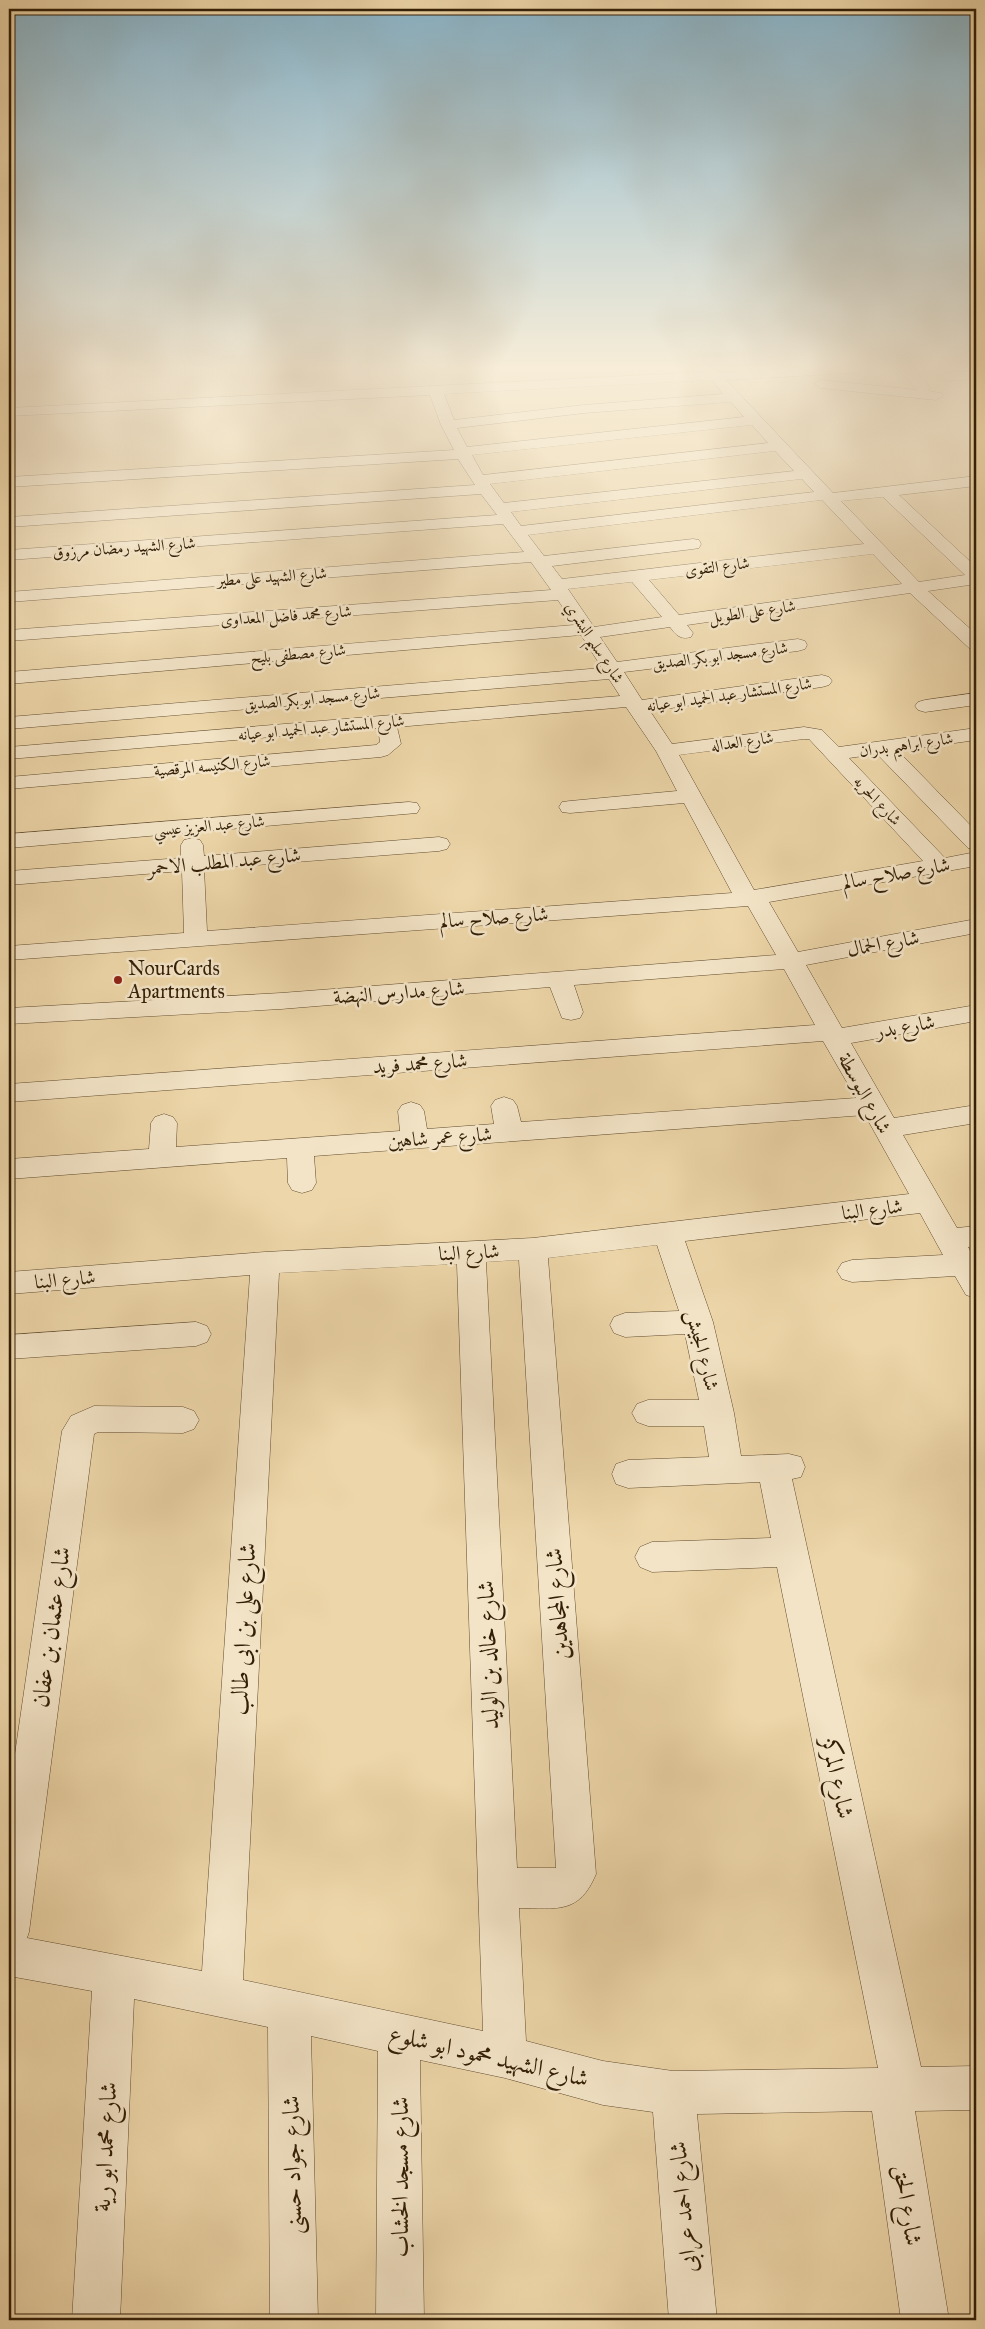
<svg xmlns="http://www.w3.org/2000/svg" width="985" height="2329" font-family="'IM FELL Great Primer',Amiri,serif">
<rect width="100%" height="100%" fill="#edd6a9"/>
<filter id="stains"><feTurbulence type="fractalNoise" baseFrequency=".004" numOctaves="4"/><feColorMatrix values="0 0 0 0 .2 0 0 0 0 .09 0 0 0 0 .02 0 0 0 .5 -.17"/></filter>
<radialGradient id="worn" r=".72"><stop offset=".6" stop-color="#630" stop-opacity="0"/><stop offset="1" stop-color="#630" stop-opacity=".3"/></radialGradient>
<g fill="none" stroke-linecap="round" stroke-linejoin="round">
<defs>
<path id="minor" d="M701,368H716L719,372L788,368H877L870,372L726,380L833,493L976,476V486L899,495L976,567V584L928,591L976,634V650L969,648L910,593L687,625L693,633L691,637C680,640 676,635 670,627L600,637L617,662L798,639L805,641L807,645L805,649L798,651L624,672L642,700L822,675L829,677L832,681L829,685L822,687L650,711L672,744L804,727L822,730L839,747L976,728V740L898,751L976,831V850L968,848L877,754L849,758L945,858L976,852V866L769,902L798,952L976,919V933L806,965L842,1028L976,1005V1021L851,1043L894,1118L976,1105V1123L903,1135L957,1228L976,1226V1246L968,1247L976,1261V1298L966,1295L955,1276L852,1282L842,1279L837,1271L842,1263L852,1260L943,1255L920,1213L685,1241L713,1322L734,1413L741,1456L789,1454L801,1457L805,1467L801,1477L792,1479L921,2067L976,2066V2110L915,2111L949,2320H901L872,2111L697,2114L717,2320H669L653,2112L603,2105L505,2078L420,2060L424,2320H376L378,2051L311,2036L318,2320H270L268,2027L134,1999L120,2320H72L92,1991L9,1976V1795L62,1431L71,1416L94,1406L183,1407L194,1411L199,1420L194,1429L183,1433L98,1432L94,1434L29,1932L27,1938L202,1971L250,1275L9,1294V1272L265,1252L533,1238L909,1194L865,1115L314,1156L316,1183L312,1190L302,1193L292,1190L288,1183L287,1158L9,1179V1159L149,1149L151,1123L155,1117L164,1114L173,1117L177,1123L176,1147L400,1131L398,1111L402,1105L411,1102L420,1105L424,1111L427,1129L494,1124L491,1106L495,1100L504,1097L513,1100L517,1106L521,1122L856,1098L823,1041L9,1102V1084L815,1025L784,969L574,985L583,1012L580,1018L571,1020L562,1018L550,987L281,1009L9,1024V1008L281,993L776,955L748,906L9,960V946L184,933L182,871L9,885V871L181,858V845L184,840L192,838L200,840L203,845L204,856L439,837L447,839L450,844L447,849L439,851L204,869L207,931L732,893L684,803L570,813L562,812L559,807L562,802L570,801L677,791L656,751L626,707L397,727L401,744L388,755L381,757L9,789V777L376,745L380,742L378,728L9,759V747L620,696L609,679L9,729V717L602,668L581,635L9,684V672L574,625L558,600L9,641V630L551,590L531,562L9,602V592L524,552L503,524L9,560V550L497,515L481,494L9,527V517L475,485L458,459L9,487V477L454,450L441,425L430,395L9,416V408L704,372ZM712,380L723,394L584,405L454,420L444,394ZM731,402L744,417L467,447L457,428L584,413ZM752,425L768,443L483,475L472,455ZM775,451L794,471L504,503L490,484ZM802,479L814,492L521,526L511,512ZM883,497L965,575L919,582L841,501ZM822,500L864,544L562,579L552,566L693,549L699,548L701,544L699,540L693,539L544,556L528,535ZM873,554L902,584L679,615L649,580ZM632,582L662,617L594,627L568,589ZM804,739H809L923,861L754,890L679,755ZM657,1245L679,1311L625,1313L614,1317L610,1325L614,1333L625,1337L685,1334L699,1400H648L637,1404L632,1413L637,1422L648,1426H704L709,1457L628,1460L616,1464L612,1474L616,1484L628,1488L760,1482L771,1538L652,1542L640,1547L635,1557L640,1567L652,1572L777,1567L878,2068L673,2071L603,2061L526,2041L519,1908C557,1908 579,1915 596,1874L548,1258ZM519,1260L556,1868H517L486,1262ZM457,1264L483,2031L243,1980L279,1273Z
M897,368H912L928,385L930,388L928,391L941,393L943,396L936,400L821,388L814,384L821,380L917,390Z
M976,371V379L948,381L941,377L948,373Z
M976,693V705L925,712L918,710L915,706L918,702L925,700Z
M409,802L417,803L420,808L417,813L9,848V834Z
M196,1322L207,1326L211,1334L207,1342L196,1346L9,1359V1335Z"/>
</defs>
<use href="#minor" stroke="#614c2f" stroke-width="1"/>
<use href="#minor" fill="#f3e4c7" fill-rule="evenodd"/>
</g>
<linearGradient id="sky" x2="0" y2="1"><stop stop-color="#89b6cd"/><stop offset="0.53" stop-color="#f7edd8"/><stop offset="1" stop-color="#f7edd8" stop-opacity="0"/></linearGradient>
<rect width="985" height="694" fill="url(#sky)"/>
<circle fill="#8f2418" stroke="#f3e4c7" stroke-width="2" cx="118" cy="980" r="5"/>
<g text-anchor="middle" stroke-width="5" stroke-linejoin="round" paint-order="stroke">
<g font-size="16" fill="#321e06" stroke="#f3e4c7">
<text transform="translate(124 547) rotate(-4)" y="6">شارع الشهيد رمضان مرزوق</text>
<text transform="translate(717 566) rotate(-7)" y="6">شارع التقوى</text>
<text transform="translate(272 576) rotate(-4)" y="6">شارع الشهيد على مطير</text>
<text transform="translate(752 611) rotate(-8)" y="6">شارع على الطويل</text>
<text transform="translate(286 615) rotate(-4)" y="6">شارع محمد فاضل المعداوى</text>
<text transform="translate(595 642) rotate(57)" y="6">شارع سليم البشري</text>
<text transform="translate(298 653) rotate(-5)" y="6">شارع مصطفى بليح</text>
<text transform="translate(720 655) rotate(-7)" y="6">شارع مسجد ابو بكر الصديق</text>
<text transform="translate(729 694) rotate(-8)" y="6">شارع المستشار عبد الحميد ابو عيانه</text>
<text transform="translate(312 698) rotate(-5)" y="6">شارع مسجد ابو بكر الصديق</text>
<text transform="translate(321 727) rotate(-5)" y="6">شارع المستشار عبد الحميد ابو عيانه</text>
<text transform="translate(742 741) rotate(-8)" y="6">شارع العداله</text>
<text transform="translate(906 744) rotate(-8)" y="6">شارع ابراهيم بدران</text>
<text transform="translate(212 765) rotate(-5)" y="6">شارع الكنيسه المرقصية</text>
<text transform="translate(878 800) rotate(47)" y="6">شارع الحريه</text>
<text transform="translate(209 825) rotate(-5)" y="6">شارع عبد العزيز عيسي</text>
</g>
<g font-size="20" fill="#321e06" stroke="#f3e4c7">
<text transform="translate(224 861) rotate(-5)" y="7">شارع عبد المطلب الاحمر</text>
<text transform="translate(896 873) rotate(-10)" y="7">شارع صلاح سالم</text>
<text transform="translate(494 917) rotate(-4)" y="7">شارع صلاح سالم</text>
<text transform="translate(883 943) rotate(-10)" y="7">شارع الحمال</text>
<text transform="translate(399 992) rotate(-4)" y="7">شارع مدارس النهضة</text>
<text transform="translate(905 1026) rotate(-10)" y="7">شارع بدر</text>
<text transform="translate(420 1063) rotate(-4)" y="7">شارع محمد فريد</text>
<text transform="translate(865 1093) rotate(61)" y="7">شارع البوسطة</text>
<text transform="translate(440 1137) rotate(-4)" y="7">شارع عمر شاهين</text>
<text transform="translate(872 1209) rotate(-7)" y="7">شارع البنا</text>
<text transform="translate(469 1252) rotate(-3)" y="7">شارع البنا</text>
<text transform="translate(65 1279) rotate(-5)" y="7">شارع البنا</text>
<text transform="translate(703 1350) rotate(76)" y="7">شارع الجيش</text>
</g>
<g font-size="20" fill="#321e06" stroke="#f3e4c7" text-anchor="start">
<text x="128" y="975">NourCards<tspan x="128" dy="23">Apartments</tspan></text>
</g>
<g font-size="24" fill="#321e06" stroke="#f3e4c7">
<text transform="translate(557 1604) rotate(-94)" y="8">شارع المجاهدين</text>
<text transform="translate(51 1627) rotate(-82)" y="8">شارع عثمان بن عفان</text>
<text transform="translate(243 1629) rotate(-87)" y="8">شارع على بن ابى طالب</text>
<text transform="translate(488 1655) rotate(-92)" y="8">شارع خالد بن الوليد</text>
<text transform="translate(838 1778) rotate(78)" y="8">شارع المركز</text>
<text transform="translate(489 2056) rotate(13)" y="8">شارع الشهيد محمود ابو شلوع</text>
<text transform="translate(105 2147) rotate(-87)" y="8">شارع محمد ابو رية</text>
<text transform="translate(292 2165) rotate(-91)" y="8">شارع جواد حسنى</text>
<text transform="translate(400 2177) rotate(-90)" y="8">شارع مسجد الخشاب</text>
<text transform="translate(908 2205) rotate(81)" y="8">شارع الحق</text>
<text transform="translate(683 2207) rotate(-95)" y="8">شارع احمد عرابى</text>
</g>
</g>
<rect width="985" height="2329" fill="none" stroke="#edd6a9" stroke-width="30"/>
<rect x="10" y="10" width="965" height="2309" fill="none" stroke="#321e06" stroke-width="2.5"/>
<rect x="15" y="15" width="955" height="2299" fill="none" stroke="#321e06"/>
<rect width="100%" height="100%" filter="url(#stains)"/>
<rect width="100%" height="100%" fill="url(#worn)"/>
</svg>
